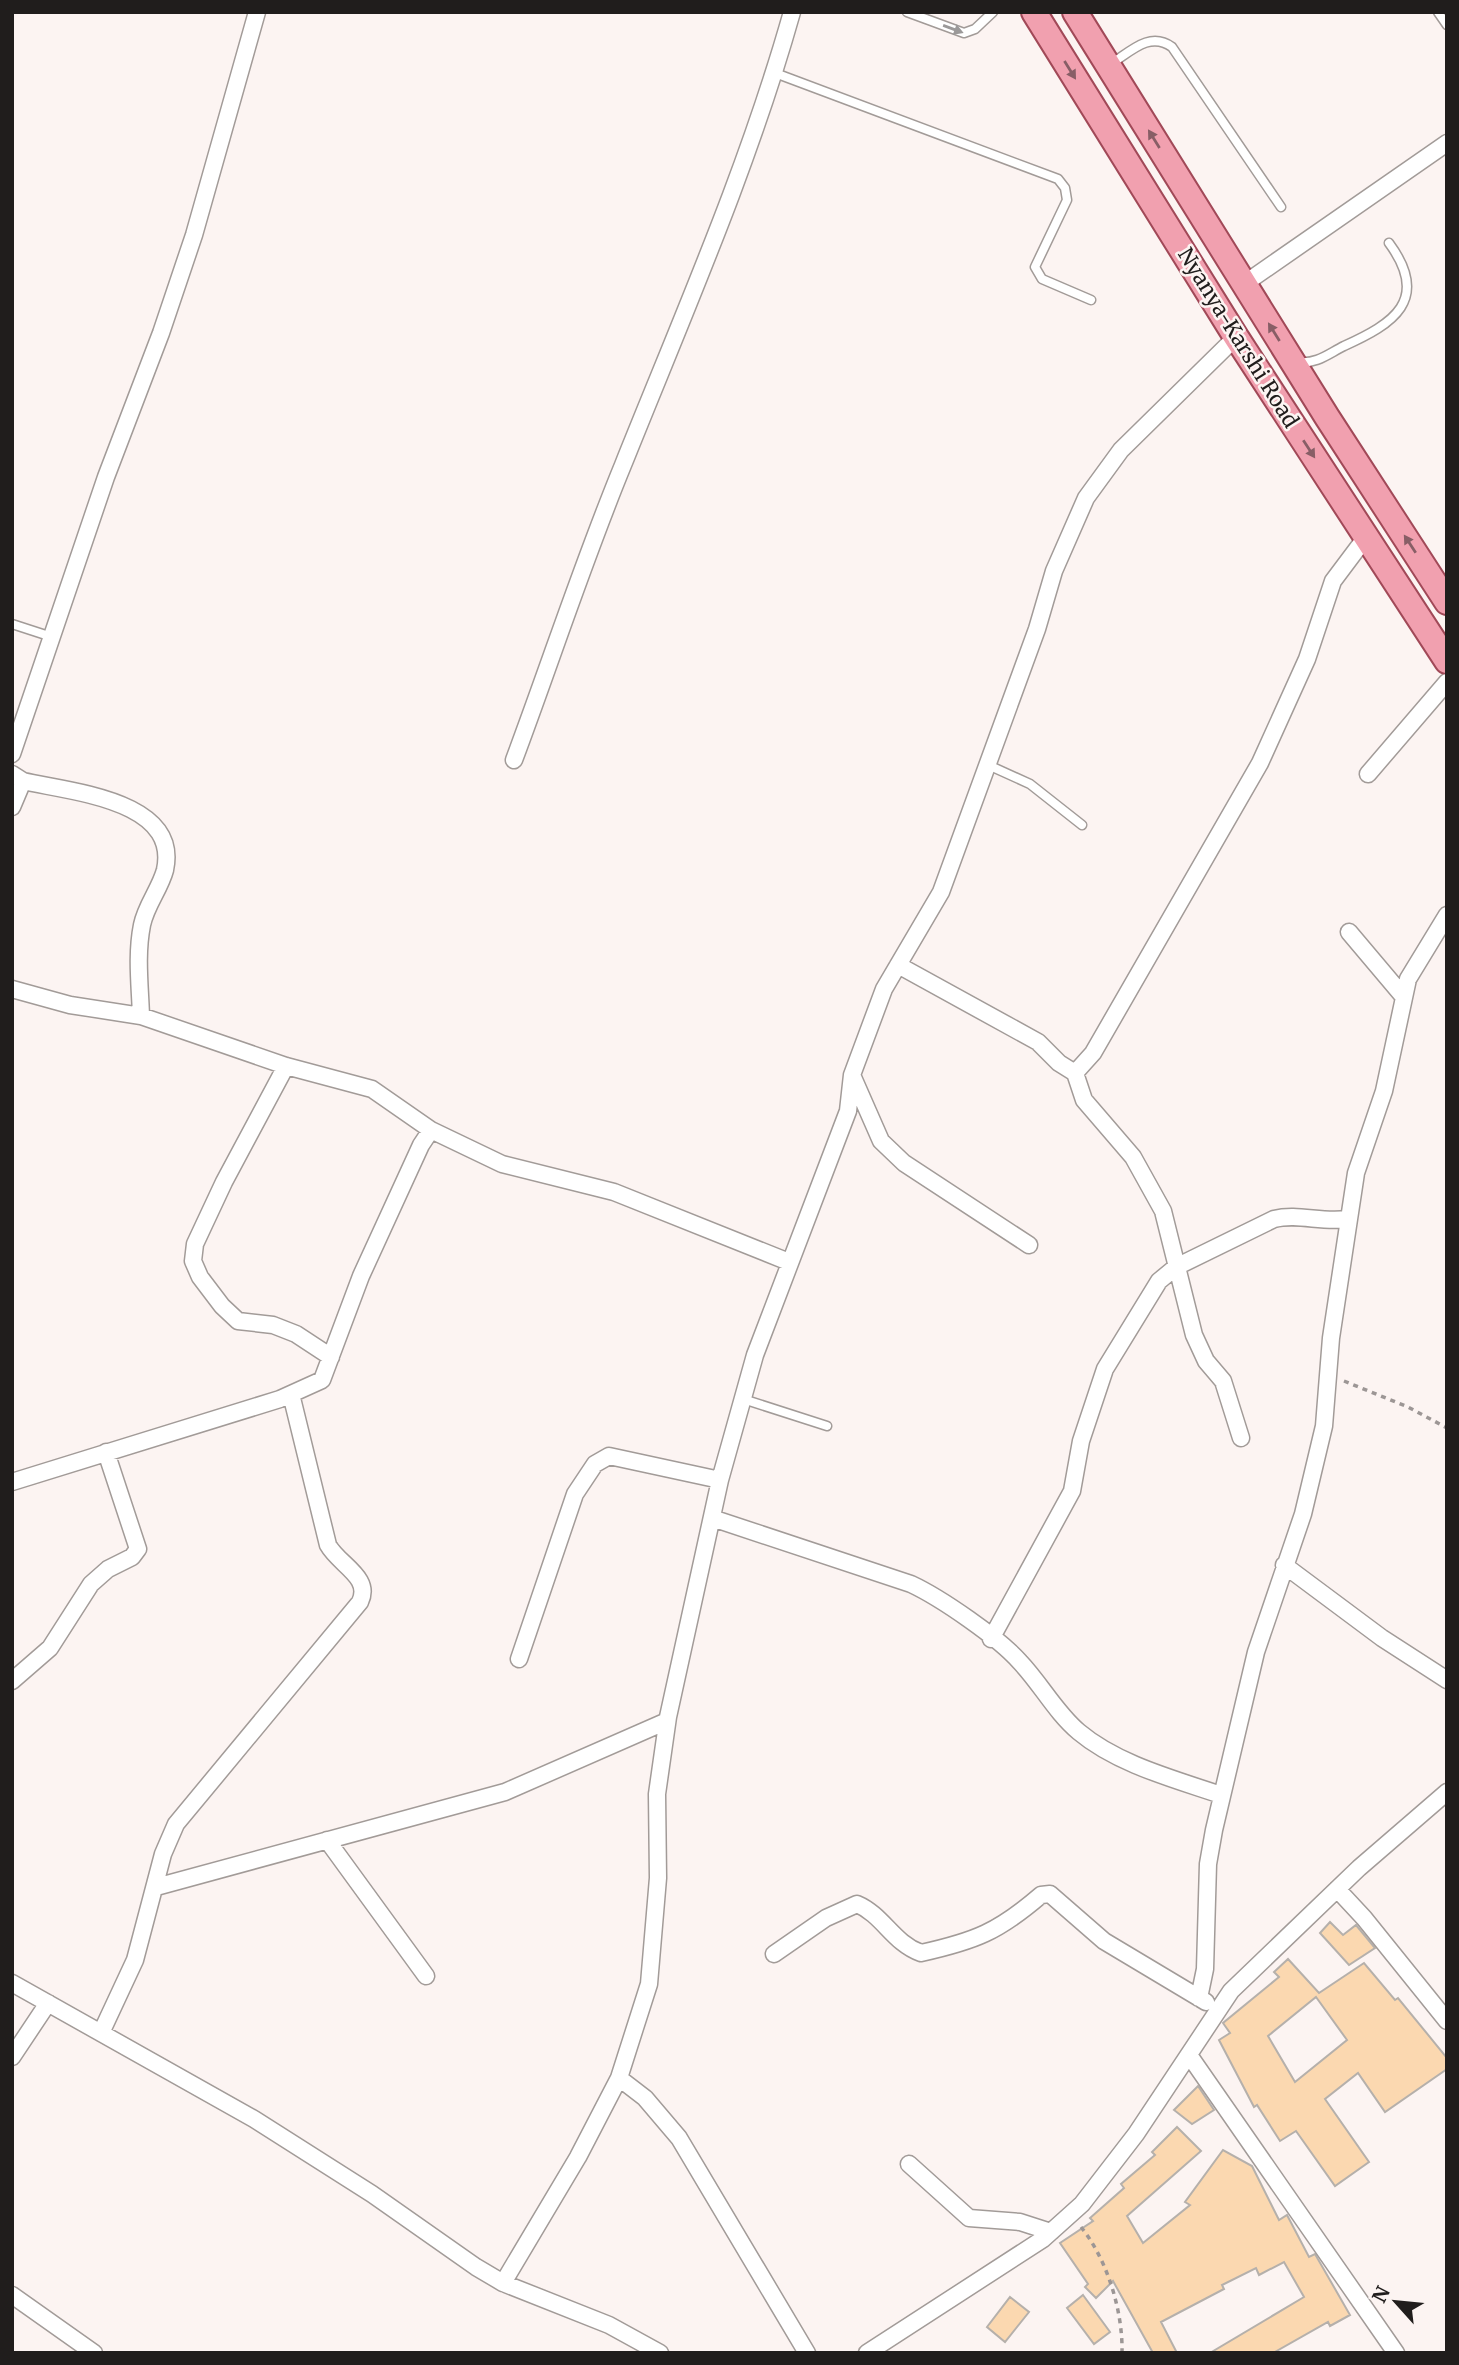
<svg xmlns="http://www.w3.org/2000/svg" width="1459" height="2365" font-family="Merriweather,serif">
<rect width="100%" height="100%" fill="#fcf4f2"/>
<path fill="#fbd8b0" stroke="#b5b0ab" stroke-width="2" fill-rule="evenodd" d="M1330,1922L1343,1935L1356,1925L1375,1948L1349,1965L1320,1933Z
M1288,1959L1319,1993L1364,1963L1395,2000L1398,1998L1447,2058V2069L1385,2112L1358,2073L1325,2099L1369,2162L1335,2186L1296,2131L1280,2141L1257,2105L1254,2107L1219,2040L1230,2033L1223,2023L1279,1977L1274,1972ZM1316,1997L1347,2040L1295,2082L1268,2036Z
M1198,2086L1214,2110L1192,2124L1174,2110Z
M1177,2127L1201,2151L1127,2216L1143,2243L1190,2205L1185,2202L1223,2150L1252,2166L1279,2220L1287,2215L1309,2257L1315,2254L1350,2315L1330,2326L1328,2322L1273,2353H1210L1304,2297L1284,2262L1259,2275L1256,2268L1222,2285L1224,2289L1161,2322L1177,2353H1153L1113,2281L1096,2298L1085,2287L1088,2284L1060,2243L1093,2221L1090,2218L1124,2188L1121,2184L1155,2155L1152,2152Z
M1083,2295L1110,2332L1094,2344L1067,2308Z
M1010,2297L1029,2312L1005,2342L987,2327Z"/>
<g fill="none" stroke-linecap="round" stroke-linejoin="round">
<defs>
<path id="service" d="M907,12L964,33L975,29L993,12
M1438,12L1447,25
M1111,64C1131,51 1150,31 1172,47L1281,207
M775,73L1058,179L1065,188L1067,200L1035,267L1042,279L1091,300
M1299,362C1317,364 1328,354 1344,346C1393,324 1431,300 1389,243
M12,624L52,637
M986,764L1030,784L1082,825
M743,1399L827,1426"/>
<path id="minor" d="M1244,284L1447,143
M12,754L106,477L161,333L194,235L257,12
M514,760C551,661 583,562 623,465C683,315 748,168 792,12
M12,774L23,781C71,792 180,800 165,870C160,889 146,905 142,925C136,955 140,986 141,1016
M1368,774L1447,682
M12,807L23,781
M1349,932L1403,996
M898,965L1038,1042L1059,1063L1075,1073L1093,1053L1260,763L1307,659L1333,581L1366,537
M12,989L70,1005L141,1016L286,1066L372,1089L431,1130L502,1164L614,1192L789,1262
M286,1066L224,1182L195,1244L193,1261L200,1277L222,1306L238,1321L273,1325L296,1334L331,1357
M1075,1073L1084,1100L1133,1157L1163,1211L1194,1335L1206,1361L1223,1381L1241,1438
M852,1075L881,1141L904,1163L1029,1245
M12,1482L280,1399L322,1380L361,1276L421,1145L431,1130
M712,1518L911,1584C941,1598 999,1638 1020,1662C1041,1684 1056,1713 1079,1732C1117,1764 1174,1779 1221,1795
M1284,1565L1382,1638L1447,1680
M991,1639L1072,1491L1081,1441L1105,1369L1159,1281L1176,1267L1274,1219C1298,1213 1322,1223 1347,1219
M519,1659L575,1494L595,1464L609,1456L720,1480
M12,1681L50,1648L91,1584L108,1569L132,1557L138,1549L106,1452
M327,1840L426,1976
M156,1887L505,1792L667,1721
M1337,1889L1364,1918L1447,2021
M774,1954L826,1918L857,1904C883,1915 893,1943 921,1953C975,1941 998,1932 1041,1895L1050,1894L1104,1941L1206,2002
M12,1983L254,2119L372,2194L476,2267L503,2283L609,2325L660,2353
M1199,1998L1205,1969L1208,1864L1214,1830L1256,1652L1303,1514L1324,1426L1331,1338L1356,1173L1384,1091L1408,979L1447,915
M101,2033L135,1960L163,1854L176,1824L360,1602C372,1577 339,1565 328,1545L291,1394
M1189,2055L1396,2353
M12,2057L48,2003
M619,2078L645,2098L679,2138L807,2353
M909,2164L969,2218L1020,2222L1051,2232
M503,2283L578,2157L619,2078L649,1984L658,1878L657,1794L668,1717L720,1480L755,1355L848,1111L852,1075L884,989L941,892L1037,629L1054,571L1086,498L1121,450L1236,337
M12,2295L94,2353
M867,2353L1043,2239L1082,2204L1136,2134L1231,1991L1359,1868L1447,1792"/>
<path id="primary" d="M1034,12L1236,337L1447,661
M1075,12L1327,417L1447,602"/>
</defs>
<use href="#service" stroke="#a29b98" stroke-width="11"/>
<use href="#minor" stroke="#a29b98" stroke-width="19"/>
<use href="#primary" stroke="#a14958" stroke-width="28"/>
<path stroke="#9c9695" stroke-width="3.5" stroke-dasharray="5 5" stroke-linecap="butt" d="M1344,1381L1408,1407L1447,1428
M1081,2227C1107,2259 1123,2311 1122,2353"/>
<use href="#service" stroke="#fff" stroke-width="8"/>
<use href="#minor" stroke="#fff" stroke-width="16"/>
<use href="#primary" stroke="#f1a0af" stroke-width="24"/>
</g>
<defs><path id="oneway-solid" d="M-6-.8H1V-3.2L6.5 0L1 3.2V.8H-6Z" transform="scale(1.75)"/></defs>
<use fill="#9b9999" href="#oneway-solid" transform="translate(953 29) rotate(20)"/>
<g fill="#885e66">
<use href="#oneway-solid" transform="translate(1070 70) rotate(58)"/>
<use href="#oneway-solid" transform="translate(1154 139) rotate(-122)"/>
<use href="#oneway-solid" transform="translate(1274 332) rotate(-122)"/>
<use href="#oneway-solid" transform="translate(1309 449) rotate(57)"/>
<use href="#oneway-solid" transform="translate(1410 544) rotate(-123)"/>
</g>
<g text-anchor="middle" stroke-width="5" stroke-linejoin="round" paint-order="stroke">
<g font-size="21" fill="#201d1c" stroke="#fcf4f2">
<text transform="translate(1238 338) rotate(58)" y="7">Nyanya-Karshi Road</text>
</g>
</g>
<rect width="1459" height="2365" fill="none" stroke="#201d1c" stroke-width="28"/>
<g transform="translate(1396 2302) rotate(297)" stroke="#fcf4f2" stroke-width="5" paint-order="stroke">
<path d="M0-5L12 26L0 18L-12 26Z" fill="#201d1c"/>
<text y="-10" font-size="19" font-weight="bold" text-anchor="middle" fill="#201d1c">N</text>
</g>
</svg>
